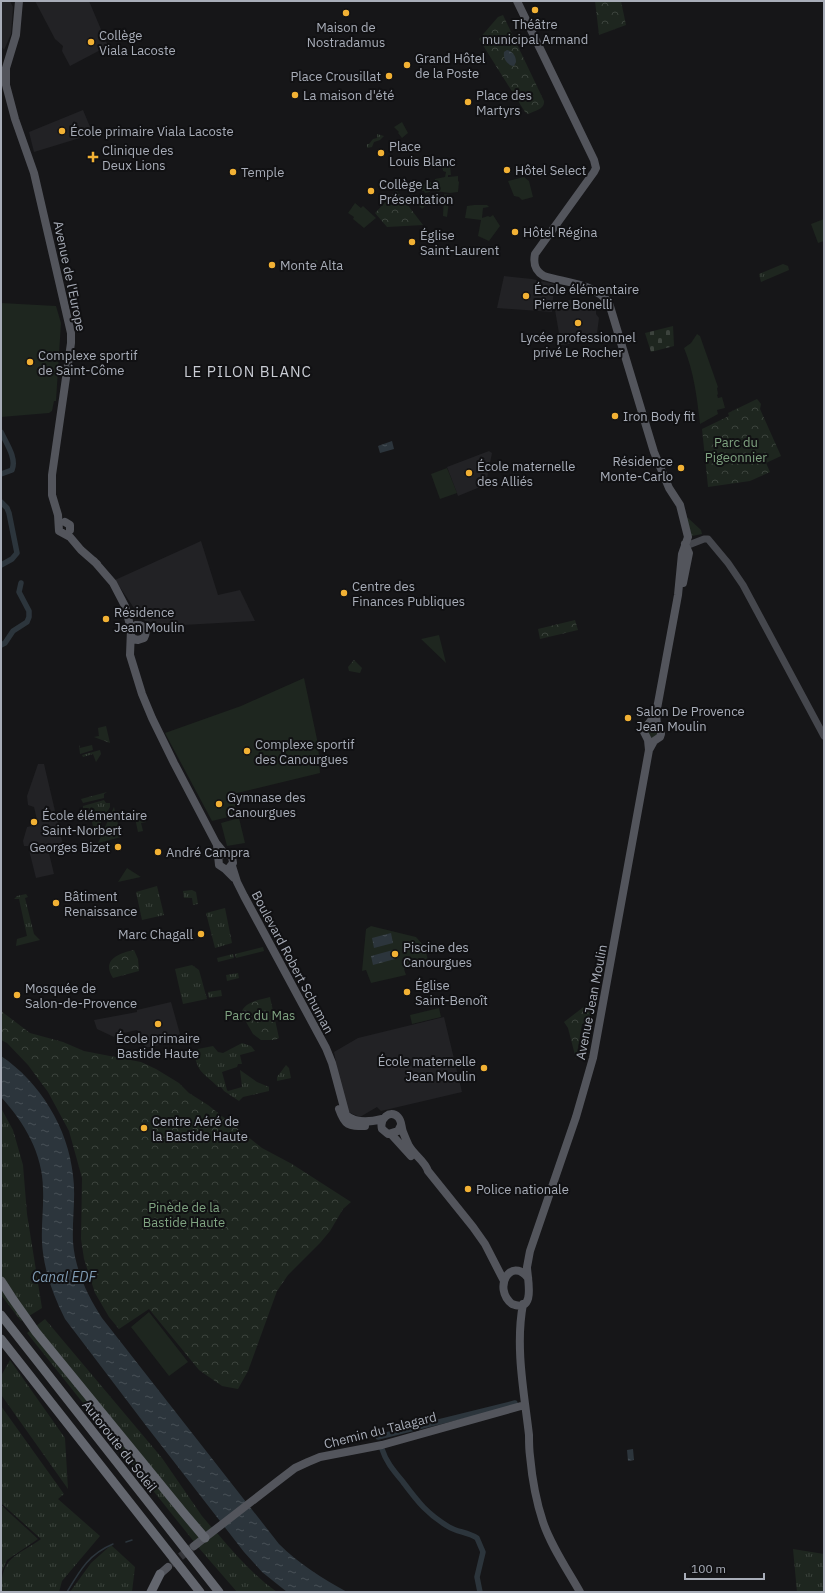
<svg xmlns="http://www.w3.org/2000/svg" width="825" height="1593" font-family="'IBM Plex Sans',sans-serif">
<defs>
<pattern id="grass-tufts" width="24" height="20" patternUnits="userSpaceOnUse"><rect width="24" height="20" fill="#1e261f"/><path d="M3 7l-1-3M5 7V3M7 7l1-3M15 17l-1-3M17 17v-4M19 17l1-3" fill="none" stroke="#3c433d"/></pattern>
<pattern id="cemetery-stones" width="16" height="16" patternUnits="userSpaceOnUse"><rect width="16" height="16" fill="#1e261f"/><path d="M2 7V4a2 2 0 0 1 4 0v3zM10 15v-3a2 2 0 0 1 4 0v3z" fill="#3c433d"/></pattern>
<pattern id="park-crowns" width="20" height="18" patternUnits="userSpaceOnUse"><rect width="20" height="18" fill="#1e261f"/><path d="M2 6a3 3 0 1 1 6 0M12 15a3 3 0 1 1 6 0" fill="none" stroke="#3c433d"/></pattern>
<pattern id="water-ripples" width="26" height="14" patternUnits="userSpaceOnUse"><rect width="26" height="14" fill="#2c353c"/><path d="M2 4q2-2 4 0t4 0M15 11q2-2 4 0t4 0" fill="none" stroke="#485056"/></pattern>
</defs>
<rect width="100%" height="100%" fill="#161618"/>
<path fill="#222225" d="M1,1H10L13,7L11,34L4,50L1,46Z
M35,1H89L108,46L70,66L62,51L63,46L55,39Z
M83,110L93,134L34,152L29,132Z
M504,276L532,279L554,284L552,312L497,308Z
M570,300L591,305L596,309V314L599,318L596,341L561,345L554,304Z
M489,451L492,453L486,483L485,485L458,496L447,467Z
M201,541L218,595L240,590L255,621L165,626L145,621L134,608L115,580Z
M38,764H44L63,845L48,849L54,874L36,878L28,846H24L23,841L27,827L32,826L31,821L37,820L34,807L28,805L27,796Z
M171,1002L180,1034V1039L173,1040V1042L145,1048L142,1036H140L137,1030L115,1035L114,1037L97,1029L94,1020L137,1012V1010Z
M444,1017L462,1092L381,1111L377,1107L360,1117L348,1112L343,1099L334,1052L358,1038Z"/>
<path fill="url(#grass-tufts)" d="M377,134L384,136L380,140L374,142L372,147L367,148V144H369L373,139L377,138Z
M783,264L788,266L789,270L761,282L759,274Z
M686,518H688L701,530L702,534L692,536Z
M650,727H654L658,730V734L651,739L647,730Z
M79,745L80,748L92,745L93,750L80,754Z
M100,750L101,754L96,762L93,754L83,757L82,755Z
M107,792L104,794V798L83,803L81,799Z
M104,800L106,803H110V807L96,831H94L89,808H83V806Z
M114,807L121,837L98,843Z
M141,811L146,816V822L141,823L143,831L138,832L134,813Z
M157,886L164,915L142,920L136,892Z
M192,890L196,892L198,904L193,905L192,898H184L183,891Z
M26,894L28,897L25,898L34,934L40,940L16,946L17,939L27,936L19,899H14L17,896Z
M225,908L232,943L215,948L206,913Z
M263,947L264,951L236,958L235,954Z
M233,954L234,958L218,962L217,958Z
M192,965L199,970L207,999L183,1004L175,969Z
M238,973L239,978L227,981L226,975Z
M221,990L222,996L209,998L208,992Z
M242,1043L251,1046L255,1051L240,1055L242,1064H238L237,1067L222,1072L227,1090L228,1091L242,1087L240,1070L257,1082L269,1087V1091L243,1097L239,1101L224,1091L221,1087H218C201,1070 199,1075 193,1050L213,1046L218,1052L223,1053Z
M286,1065L289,1068L291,1078L277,1081V1077Z
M1,1108L13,1130L23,1165L27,1214L42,1308L21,1321L1,1295Z
M45,1319L162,1458L202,1516L213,1529L195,1543L27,1333Z
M10,1360L65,1438L68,1489L2,1396L1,1376Z
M1,1406L64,1494L58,1499L100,1536L62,1581L59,1592H1C1,1556 16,1557 41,1539L1,1503Z
M1,1505L38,1539L7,1560L1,1574Z
M217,1533C235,1554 254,1576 277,1592H237L198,1547Z
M111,1545L135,1567L132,1592H70L91,1563Z
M793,1549L824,1554V1592H797Z"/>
<path fill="url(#cemetery-stones)" d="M673,326L674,346L651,352L645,333Z"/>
<path fill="url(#park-crowns)" d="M595,1H621L626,25L599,35Z
M503,15L544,101C545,109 535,111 528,114L525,112L479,39L498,17Z
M396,191H397L423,225L387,227L375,213Z
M317,260L318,265L296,272L292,270L291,266Z
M757,399L761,404L760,409L781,456L766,463L770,472L750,481L708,487L702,429L729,416L728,413Z
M575,620L578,630L540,639L538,629Z
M354,660L362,668L360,673L349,671L348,667Z
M106,726L110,743L94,737L99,736L98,728Z
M134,950L138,959L139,971L113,978C101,960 119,953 134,950Z
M270,997L279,1038L275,1040H261L253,1034L241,1013C245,1001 260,1000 270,997Z
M594,999L592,1021L582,1024L576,1059L568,1028L564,1022Z
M1,1011L30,1033L63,1042L84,1051L141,1062L156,1069L179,1083L189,1093L208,1105L262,1148L292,1164L351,1202L343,1209L330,1231L320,1243L288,1275L277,1291L248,1371L238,1389L222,1386L199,1370L149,1309L119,1329L109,1317L95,1293L84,1259L81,1239L82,1178L69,1131L48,1092L28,1065L7,1043L1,1040Z"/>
<path fill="#1e261f" d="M402,122L408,133L402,138L398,133L399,132L394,127Z
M442,166H450L451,175H448V177L458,176V181L459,182L458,192L450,193L435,191V179L445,177L446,172L443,171Z
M524,177L529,181L533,197L522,200L519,197L514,196L508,181Z
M426,182H431L430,192L425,193L424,191H422V184H426Z
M444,194L450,195L447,217L443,216Z
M430,197L431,206H425L422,209L414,200Z
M355,203L361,208L363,206L376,218L364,228L353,219L354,217L348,213Z
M474,205H487L489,207L483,208L482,218L488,216L490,217L493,215L500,226L489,241L478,236L481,220L465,218L467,206Z
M824,219V241L818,243L811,224Z
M1,303L56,306L61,323L56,401H54L52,411L49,413L1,417Z
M697,334L700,336L718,387L717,388L718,394L717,395L718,398L722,397L725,408L717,410L718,414L700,424C697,398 694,372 684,348L691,343Z
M447,468L457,493L440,499L431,474Z
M439,635L446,663L421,639Z
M304,678L318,744L320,773L233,794L237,815L212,821L165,733L241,706Z
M239,818L245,843L227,846L221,823Z
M127,868L141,877L118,882Z
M371,926L416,937L424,946L429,963L404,969L406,975L371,983L366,970L362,971L366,929Z
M439,1008L441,1017L412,1024L410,1015Z
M149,1312L188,1362L169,1376L131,1327Z"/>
<path fill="url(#water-ripples)" d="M507,50C513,52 516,56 516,62L514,66C507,65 503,59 504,52Z
M392,441L394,449L380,453L378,446Z
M391,933L393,943L374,948L372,938Z
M393,950L395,959L373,965L371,956Z
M1,1056C40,1082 68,1128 73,1175C76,1197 72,1219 73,1242C75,1269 87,1295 102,1318L279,1544C299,1564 322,1578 347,1592H287L262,1572L244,1552L147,1427L65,1319C54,1297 46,1276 43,1253C40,1231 44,1210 43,1189C43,1154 24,1122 1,1097Z
M633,1449L634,1460L628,1461L627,1450Z"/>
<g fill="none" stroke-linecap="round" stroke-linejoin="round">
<path stroke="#2c353c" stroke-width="1.5" d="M126,1542L132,1540
M67,1592C80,1570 89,1554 113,1544"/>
<path stroke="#2c353c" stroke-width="5.5" d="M1,432C6,443 17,458 12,470L1,474
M1,502L7,508L9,513L17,553L12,559L1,565
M1,645L5,643L13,631L27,622L29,617V611L19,592L21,583
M378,1437L515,1403
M382,1449C386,1462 394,1471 403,1482C418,1502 427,1514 449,1527C457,1532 468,1532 477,1538L483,1552L477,1577L480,1592"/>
<path stroke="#333438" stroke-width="8" stroke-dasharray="8 4" stroke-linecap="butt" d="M171,1564L194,1546"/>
<path stroke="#45474d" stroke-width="7" d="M686,546L704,539H708L728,563L743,585L824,736"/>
<path stroke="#53555c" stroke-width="8" d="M19,1L16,35L6,68V85L15,119L34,173L71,333V343L52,475V495L58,515L59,531L70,537L81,550L97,564
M517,1L594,160L596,168L594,172L535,254C533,264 535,271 544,276C566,283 594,283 609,303L654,452L669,488L680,505L688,537L682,554L678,595L656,714C652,720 645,726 644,732L648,740L649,750L593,1058L576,1117L530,1251C529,1256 528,1262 527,1267C527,1278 537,1314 512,1304C492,1288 511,1256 528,1278
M65,522L70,525V530
M94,561L113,583L125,606L131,629L130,655L142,694L152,718L174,763L216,843L225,854
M683,583L689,553L685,544
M131,629L136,625C144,624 148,631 144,638L138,640L134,639L131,636
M649,750L654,741L660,737L661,734V729L657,725L656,714
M217,845L219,865L225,869L234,878
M221,855L227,854L232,856L233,863L229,868
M232,866L237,882L244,896L326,1048L332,1063L346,1115C356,1124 370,1122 382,1119
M339,1109C345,1126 348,1126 365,1126
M401,1125L398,1131L388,1134L382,1129C379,1119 390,1109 398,1117C402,1121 401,1127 403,1132C405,1137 407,1142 409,1146C414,1155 425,1161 428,1171L473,1227L485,1244L504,1281
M391,1134L411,1156
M523,1304C515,1347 524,1392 529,1435C529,1442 529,1449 530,1456C532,1478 536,1501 543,1522C551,1546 567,1569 580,1592
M194,1546L278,1481L295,1468L308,1462L320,1457L382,1445L521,1406
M160,1574L168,1567"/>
<path stroke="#63666e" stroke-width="9" d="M1,1281L12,1298L36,1332L183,1512L205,1538
M1,1315L219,1592
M1,1339L200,1592
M151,1592L160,1574"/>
</g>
<g fill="#f2b134" stroke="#111113" stroke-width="1.5">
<circle cx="535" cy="10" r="4"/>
<circle cx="346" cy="13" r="4"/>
<circle cx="91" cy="42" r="4"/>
<circle cx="407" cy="65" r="4"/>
<circle cx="389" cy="76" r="4"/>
<circle cx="295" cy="95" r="4"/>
<circle cx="468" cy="102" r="4"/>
<circle cx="62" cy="131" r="4"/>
<circle cx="381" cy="153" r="4"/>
<path d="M91 151h4v4h4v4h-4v4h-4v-4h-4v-4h4z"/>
<circle cx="507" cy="170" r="4"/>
<circle cx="233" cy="172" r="4"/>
<circle cx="371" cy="191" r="4"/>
<circle cx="515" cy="232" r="4"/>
<circle cx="412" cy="242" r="4"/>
<circle cx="272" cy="265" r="4"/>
<circle cx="526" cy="296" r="4"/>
<circle cx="578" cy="323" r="4"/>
<circle cx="30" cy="362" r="4"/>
<circle cx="615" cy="416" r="4"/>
<circle cx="681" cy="468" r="4"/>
<circle cx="469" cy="473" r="4"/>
<circle cx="344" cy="593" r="4"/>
<circle cx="106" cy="619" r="4"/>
<circle cx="628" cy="718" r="4"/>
<circle cx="247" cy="751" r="4"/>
<circle cx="219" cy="804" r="4"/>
<circle cx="34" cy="822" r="4"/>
<circle cx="118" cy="847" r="4"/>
<circle cx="158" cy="852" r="4"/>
<circle cx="56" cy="903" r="4"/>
<circle cx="201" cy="934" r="4"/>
<circle cx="395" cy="954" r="4"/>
<circle cx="407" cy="992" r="4"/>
<circle cx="17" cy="995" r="4"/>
<circle cx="158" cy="1024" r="4"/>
<circle cx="484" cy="1068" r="4"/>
<circle cx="144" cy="1128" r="4"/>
<circle cx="468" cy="1189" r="4"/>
</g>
<g text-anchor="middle" stroke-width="4" stroke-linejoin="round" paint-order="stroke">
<g font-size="13" fill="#a8adb8" stroke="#111113" text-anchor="start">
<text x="535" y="29" text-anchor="middle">Théâtre<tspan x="535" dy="15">municipal Armand</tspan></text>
<text x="346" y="32" text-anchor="middle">Maison de<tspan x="346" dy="15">Nostradamus</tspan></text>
<text x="99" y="40">Collège<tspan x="99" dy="15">Viala Lacoste</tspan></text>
<text x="415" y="63">Grand Hôtel<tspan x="415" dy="15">de la Poste</tspan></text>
<text x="381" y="81" text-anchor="end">Place Crousillat</text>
<text x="303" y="100">La maison d'été</text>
<text x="476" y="100">Place des<tspan x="476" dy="15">Martyrs</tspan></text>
<text x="70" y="136">École primaire Viala Lacoste</text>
<text x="389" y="151">Place<tspan x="389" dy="15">Louis Blanc</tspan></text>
<text x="102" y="155">Clinique des<tspan x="102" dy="15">Deux Lions</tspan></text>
<text x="515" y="175">Hôtel Select</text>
<text x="241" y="177">Temple</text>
<text x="379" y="189">Collège La<tspan x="379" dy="15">Présentation</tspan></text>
<text x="523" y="237">Hôtel Régina</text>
<text x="420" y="240">Église<tspan x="420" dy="15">Saint-Laurent</tspan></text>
<text x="280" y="270">Monte Alta</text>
<text x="534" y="294">École élémentaire<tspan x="534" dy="15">Pierre Bonelli</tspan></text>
<text x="578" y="342" text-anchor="middle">Lycée professionnel<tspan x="578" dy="15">privé Le Rocher</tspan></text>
<text x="38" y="360">Complexe sportif<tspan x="38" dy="15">de Saint-Côme</tspan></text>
<text x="623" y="421">Iron Body fit</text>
<text x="673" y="466" text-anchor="end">Résidence<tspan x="673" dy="15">Monte-Carlo</tspan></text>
<text x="477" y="471">École maternelle<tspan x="477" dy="15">des Alliés</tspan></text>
<text x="352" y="591">Centre des<tspan x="352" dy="15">Finances Publiques</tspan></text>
<text x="114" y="617">Résidence<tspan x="114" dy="15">Jean Moulin</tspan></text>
<text x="636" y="716">Salon De Provence<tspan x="636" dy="15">Jean Moulin</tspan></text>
<text x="255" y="749">Complexe sportif<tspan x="255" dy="15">des Canourgues</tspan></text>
<text x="227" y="802">Gymnase des<tspan x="227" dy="15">Canourgues</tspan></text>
<text x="42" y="820">École élémentaire<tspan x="42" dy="15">Saint-Norbert</tspan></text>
<text x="110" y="852" text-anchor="end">Georges Bizet</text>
<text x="166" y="857">André Campra</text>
<text x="64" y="901">Bâtiment<tspan x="64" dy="15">Renaissance</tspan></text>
<text x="193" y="939" text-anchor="end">Marc Chagall</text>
<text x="403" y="952">Piscine des<tspan x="403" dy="15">Canourgues</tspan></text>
<text x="415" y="990">Église<tspan x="415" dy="15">Saint-Benoît</tspan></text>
<text x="25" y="993">Mosquée de<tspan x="25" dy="15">Salon-de-Provence</tspan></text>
<text x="158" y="1043" text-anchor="middle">École primaire<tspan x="158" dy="15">Bastide Haute</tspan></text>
<text x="476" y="1066" text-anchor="end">École maternelle<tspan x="476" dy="15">Jean Moulin</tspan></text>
<text x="152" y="1126">Centre Aéré de<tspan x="152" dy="15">la Bastide Haute</tspan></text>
<text x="476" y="1194">Police nationale</text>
</g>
<g font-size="13" fill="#a8adb8" stroke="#111113">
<text transform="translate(70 276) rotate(78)" y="5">Avenue de l'Europe</text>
<text transform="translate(293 962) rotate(62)" y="5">Boulevard Robert Schuman</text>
<text transform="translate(591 1002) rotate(-79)" y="5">Avenue Jean Moulin</text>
<text transform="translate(380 1430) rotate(-14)" y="5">Chemin du Talagard</text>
<text transform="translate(120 1446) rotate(52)" y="5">Autoroute du Soleil</text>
</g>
<g font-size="13" fill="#7fa381" stroke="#111113">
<text x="736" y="447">Parc du<tspan x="736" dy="15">Pigeonnier</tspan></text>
<text x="260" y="1020">Parc du Mas</text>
<text x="184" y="1212">Pinède de la<tspan x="184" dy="15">Bastide Haute</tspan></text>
</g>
<g font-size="14" font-style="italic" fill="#7f9bb3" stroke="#111113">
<text x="64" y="1282">Canal EDF</text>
</g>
<g font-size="15" letter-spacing="1" fill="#c9ccd4" stroke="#111113">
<text x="248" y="377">LE PILON BLANC</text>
</g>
</g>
<rect width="825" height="1593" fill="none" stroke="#a8adb8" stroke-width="4"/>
<path d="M685 1573v6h79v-6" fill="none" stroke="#a8adb8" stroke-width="2"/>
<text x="691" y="1573" font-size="12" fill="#a8adb8" stroke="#111113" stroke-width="3" paint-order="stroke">100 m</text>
</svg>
